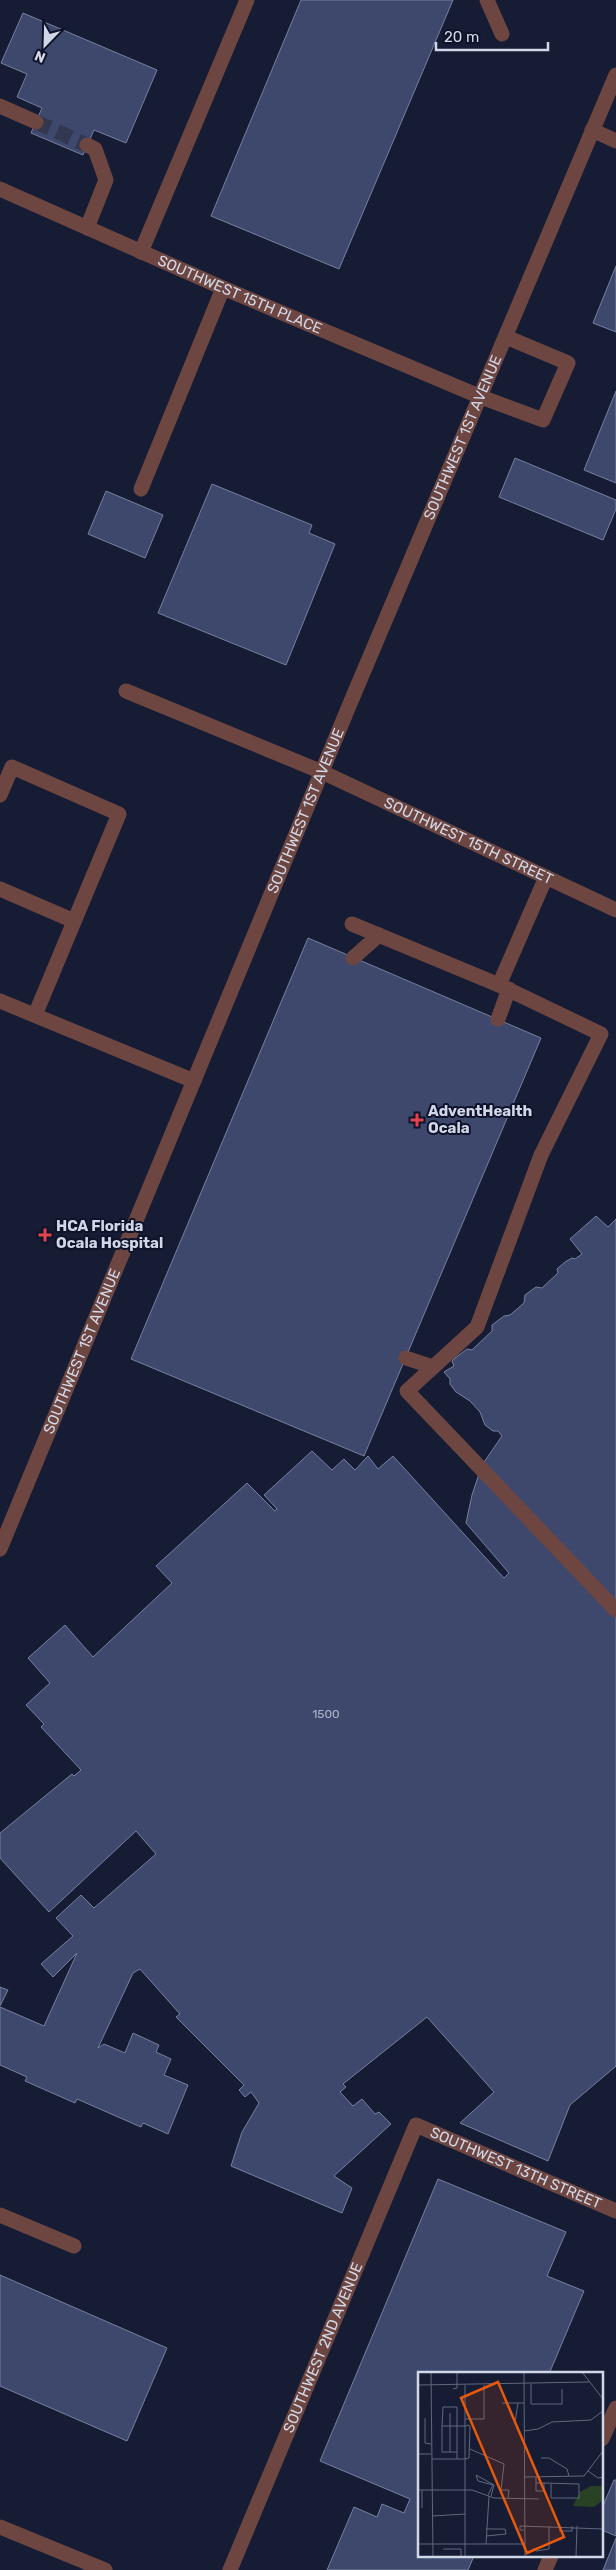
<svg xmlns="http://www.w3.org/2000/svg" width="616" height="2570" font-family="Rubik,sans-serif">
<rect width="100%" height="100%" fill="#161c34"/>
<path fill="#3e486d" stroke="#77809e" d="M301,0H453L339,269L211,216Z
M23,13L157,70L126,143L94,130L83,155L31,133L42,108L17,97L27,74L1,63Z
M616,266V332L593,323Z
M616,391V483L584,470Z
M515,458L616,500V509L603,540L499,497Z
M212,484L312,525L309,533L335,544L286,665L158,613Z
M106,491L163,515L145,558L88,534Z
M308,938L541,1038L364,1456L131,1359Z
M596,1216L608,1227L616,1219V2066L570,2105L548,2161L460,2123L494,2092L427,2017L343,2084L346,2087L340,2092L353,2106L362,2099L375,2114L379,2112L391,2124L334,2176L352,2188L342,2213L231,2166L242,2132L259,2103L251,2092L245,2097L239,2090L244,2085L176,2017L180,2014L140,1969L133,1973L98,2048L104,2044L125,2053L133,2033L159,2045L156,2052L171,2059L164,2075L188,2085L168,2134L143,2123L141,2127L77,2099L75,2103L25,2081L27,2077L0,2065V2007L44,2026L77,1953L53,1977L41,1964L73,1936L56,1918L81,1895L94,1908L156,1854L136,1831L49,1912L0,1858V1833L72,1774L74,1776L81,1770L41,1727L44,1724L26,1705L50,1683L28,1658L65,1625L93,1657L172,1583L156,1566L247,1483L275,1511L277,1509L264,1495L312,1451L332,1470L344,1459L355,1470L368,1456L378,1469L393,1456L504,1578L509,1573L466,1523L472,1495L482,1465L502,1436L498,1431H493L485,1425L480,1412L470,1401L456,1392L450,1384V1379L444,1372L454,1366L452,1361L455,1358L467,1349L472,1350L492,1331V1325L504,1316L510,1315L524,1303L525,1295L536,1287L542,1288L558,1273L557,1269L565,1262L572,1258L575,1259L582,1254L570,1239Z
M0,1987L8,1990L0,2006Z
M438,2179L566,2232L547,2276L584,2291L549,2374H420V2556H474L468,2570H327L354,2507L377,2517L382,2504L404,2513L410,2499L320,2461Z
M0,2275L167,2348L127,2441L0,2386Z
M614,2480H616V2536L602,2530V2508Z
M616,2538V2570H603Z"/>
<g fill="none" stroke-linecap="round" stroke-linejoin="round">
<path stroke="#32384f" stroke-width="15" stroke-dasharray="15 8" stroke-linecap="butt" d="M36,122L87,145"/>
<g stroke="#6d4641" stroke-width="15">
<path d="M487,0L502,34"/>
<path d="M0,106L36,122"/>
<path d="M592,130L616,141"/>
<path id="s1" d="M0,189L223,288L481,397L543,420L568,363L506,337"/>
<path d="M87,228L106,180L95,149L87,145"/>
<path d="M141,252L247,0"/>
<path d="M141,489L223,288"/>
<path id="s2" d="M126,691L322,772L616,910"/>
<path d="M0,795L12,767L119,814L35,1015"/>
<path d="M546,877L499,985L601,1034L541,1155L477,1327L407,1391L616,1610"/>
<path d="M0,889L74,921"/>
<path d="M352,924L499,985"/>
<path d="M353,958L379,935"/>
<path d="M0,1001L194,1081"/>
<path d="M498,1019L509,989"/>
<path d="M406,1358L433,1367"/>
<path id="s3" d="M0,1549L349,706L616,75"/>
<path d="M0,2215L74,2246"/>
<path d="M602,2439L616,2408"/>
<path d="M0,2527L105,2570"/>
<path id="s4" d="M230,2570L416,2125L616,2211"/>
<path d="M545,2570L551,2556"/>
</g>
</g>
<g fill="#e0444e" stroke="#0e132a" stroke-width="2">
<path d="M414.5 1112.5h5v5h5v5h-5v5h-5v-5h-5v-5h5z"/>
<path d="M42.5 1227.5h5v5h5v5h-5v5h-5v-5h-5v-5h5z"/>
</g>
<g text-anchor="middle" stroke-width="4" stroke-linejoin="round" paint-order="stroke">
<g font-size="12" fill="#adb3c9">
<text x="326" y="1718">1500</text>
</g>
<g font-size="15" fill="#d2d7e8" stroke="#0e132a">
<text dy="5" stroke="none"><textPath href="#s1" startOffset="262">SOUTHWEST 15TH PLACE</textPath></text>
<text dy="5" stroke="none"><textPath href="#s3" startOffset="1204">SOUTHWEST 1ST AVENUE</textPath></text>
<text dy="5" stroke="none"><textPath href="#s3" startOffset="799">SOUTHWEST 1ST AVENUE</textPath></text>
<text dy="5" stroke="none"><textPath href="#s2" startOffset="374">SOUTHWEST 15TH STREET</textPath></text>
<text dy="5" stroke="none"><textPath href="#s3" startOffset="214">SOUTHWEST 1ST AVENUE</textPath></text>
<text dy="5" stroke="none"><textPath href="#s4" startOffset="591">SOUTHWEST 13TH STREET</textPath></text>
<text dy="5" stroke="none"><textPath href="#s4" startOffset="241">SOUTHWEST 2ND AVENUE</textPath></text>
</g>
<g font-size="15" font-weight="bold" fill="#d2d7e8" stroke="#0e132a" text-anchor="start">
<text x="428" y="1116">AdventHealth<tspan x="428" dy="17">Ocala</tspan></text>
<text x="56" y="1231">HCA Florida<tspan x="56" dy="17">Ocala Hospital</tspan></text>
</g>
</g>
<g transform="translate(418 2372)">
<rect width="185" height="185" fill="#161c34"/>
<path d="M173,114H185V128L176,135L155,134L162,120Z" fill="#294226"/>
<path fill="none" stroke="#61677c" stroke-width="1" d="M13,0L15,185M106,0L107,185M164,0L185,27M113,12V32H144V17M0,13L171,10M47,13V185M35,17L39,16V0M84,31H106M7,46V71L13,72M47,47H66V13M97,50L100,31M24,54V80H39M106,59L120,57L134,50L173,48L185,39M0,74V82H13M52,77L86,92L83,118H91L90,126M32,80V41M123,86H131L149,97L151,104M14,87H47L51,86L52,55L51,53L47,54H24L25,35H39V87M170,99L180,106L185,105M107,105L166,104L185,79M118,105V119H126V111H118M126,111L161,112V126H133V112M0,118H54L76,126L121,127M4,118V136M70,123L75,113L60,109L58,103L76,113L73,124M14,144L47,142M68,157H87L88,162L68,164M106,158H102V154L185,157M141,159H154V154M0,172H107M68,172L71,124M115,176L118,179L131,177V154M25,177H43V185M158,185L159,154"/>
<path fill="#e8590c" fill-opacity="0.15" stroke="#e8590c" stroke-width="2.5" d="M80,10L146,165L109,181L43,26Z"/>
<rect width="185" height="185" fill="none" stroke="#d2d7e8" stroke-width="2.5"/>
</g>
<g transform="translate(45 45) rotate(203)" stroke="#0e132a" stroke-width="4" paint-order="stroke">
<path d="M0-4L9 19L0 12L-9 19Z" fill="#d2d7e8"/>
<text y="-8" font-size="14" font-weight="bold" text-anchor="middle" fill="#d2d7e8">N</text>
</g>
<path d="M436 42v8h112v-8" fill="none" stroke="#d2d7e8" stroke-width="2.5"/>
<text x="444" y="42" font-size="15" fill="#d2d7e8" stroke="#0e132a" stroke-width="4" paint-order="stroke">20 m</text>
</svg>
